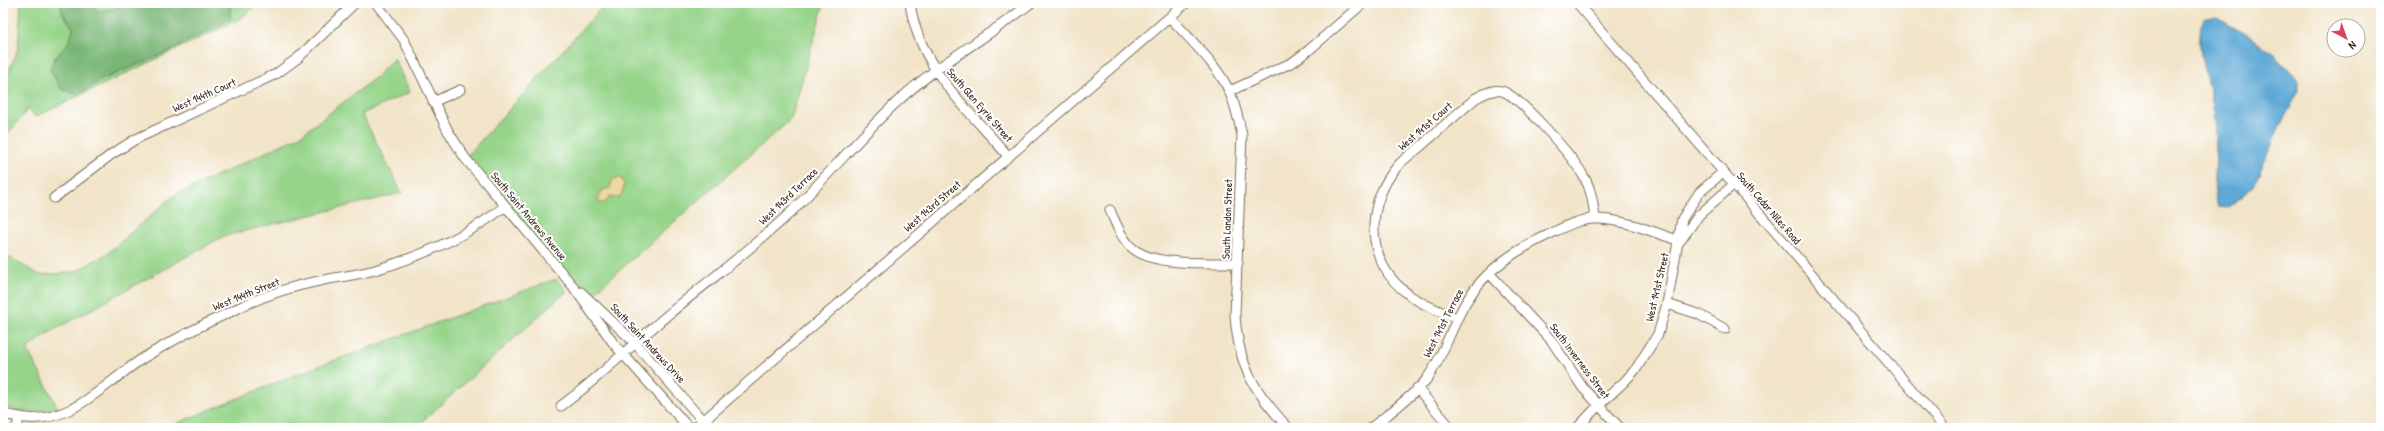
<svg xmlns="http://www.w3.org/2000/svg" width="2384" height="431" font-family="'Patrick Hand',sans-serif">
<rect width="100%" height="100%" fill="#fff"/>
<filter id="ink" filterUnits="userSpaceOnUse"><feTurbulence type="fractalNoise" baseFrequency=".025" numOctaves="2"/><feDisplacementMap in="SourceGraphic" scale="8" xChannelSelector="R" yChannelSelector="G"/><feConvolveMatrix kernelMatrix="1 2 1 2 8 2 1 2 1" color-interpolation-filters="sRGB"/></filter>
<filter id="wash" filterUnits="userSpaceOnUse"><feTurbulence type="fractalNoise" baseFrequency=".012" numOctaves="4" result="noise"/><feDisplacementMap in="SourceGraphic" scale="16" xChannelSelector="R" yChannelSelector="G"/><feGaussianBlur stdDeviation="0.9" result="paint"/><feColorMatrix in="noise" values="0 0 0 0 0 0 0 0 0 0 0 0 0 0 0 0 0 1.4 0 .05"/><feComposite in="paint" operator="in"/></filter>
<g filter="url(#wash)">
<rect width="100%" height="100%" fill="#f1e4c8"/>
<path fill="#95d489" stroke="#687f54" d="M21,3H65L61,7L63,14L73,28L70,42L53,60L85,91L101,80L180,46L231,9L229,3H259L240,19L35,117L28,109L3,140V86L18,49Z
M88,3H121L114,9L98,11Z
M606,3H824L791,119L588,298L465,158Z
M394,58L410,92L362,114L402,193L224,236L47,334L27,349L58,408C38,412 22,414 3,406V319L10,313L3,304V254L40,275L75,272L108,253L172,197L300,136L376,77Z
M556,279L567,291L415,428H165L295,375Z"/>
<path fill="#78b675" stroke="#5a704a" d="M65,3H88L98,11L114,9L121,3H229L231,19L165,53L101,80L78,95L61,89L50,69C56,51 68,51 73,28L63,14L61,7Z"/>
<path fill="#eeda9e" stroke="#94825e" d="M617,178L622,179L624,185L621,196L618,198L610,196L605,203H600L598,200L603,190L610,188L612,180Z"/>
<path fill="#5da8d5" stroke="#4c697a" d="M2204,18H2216L2250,36L2274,54L2299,80V91L2281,124L2253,187L2227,208L2218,207L2214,195C2215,169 2217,143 2215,118C2212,88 2191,47 2204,18Z"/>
</g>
<g filter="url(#ink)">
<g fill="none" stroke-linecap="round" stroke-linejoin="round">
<defs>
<path id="minor" d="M376,3L404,40L448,131L465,158L572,285L614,344L689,428
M910,3C919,68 967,108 1008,156
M1577,3L1945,428
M1170,17C1190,40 1218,65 1230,93C1236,107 1239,121 1242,135L1235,315C1239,369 1253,388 1288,428
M1230,91L1293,62L1309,50L1362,4
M433,102L460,90
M54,198L112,154L136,139L276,74L298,58L355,3
M1110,210C1115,222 1120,235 1129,245C1151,268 1208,262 1238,263
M1680,241L1699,215L1733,185
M1489,273L1551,340L1583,388L1620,428
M581,292L635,343L703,421
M1667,304L1698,314L1725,329
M1457,318C1440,311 1422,305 1408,294C1366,263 1364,207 1396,168C1402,160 1412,153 1421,146C1439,130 1457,114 1476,98C1484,94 1492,89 1502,91C1521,97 1574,158 1584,177C1592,190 1593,204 1595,219
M1417,388L1451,428
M561,406C595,381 624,352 656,325C701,286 749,252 792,211C829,175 861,135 898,101C939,63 988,37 1031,3
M3,414L19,417
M17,428L19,417C71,427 105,382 145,357C171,341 200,326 228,313C255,299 289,287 319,281C337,277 357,275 375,270C422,256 466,237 504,207
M695,428L1186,3
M1371,428C1388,414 1412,397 1426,380C1444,356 1451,327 1466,302C1486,268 1518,249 1552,233C1566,226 1579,219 1595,219C1624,219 1653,232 1680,241
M1577,428L1598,406L1624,382L1636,369L1658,334L1667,304L1682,219L1699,193L1723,172"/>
</defs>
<use href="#minor" stroke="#7b6b5a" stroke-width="11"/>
<use href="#minor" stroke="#fff" stroke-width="9"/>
</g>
</g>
<g text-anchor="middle" stroke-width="4" stroke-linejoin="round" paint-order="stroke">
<g font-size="11" fill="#3b2a1e" stroke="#fff">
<text transform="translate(204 95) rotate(-24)" y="4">West 144th Court</text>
<text transform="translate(980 105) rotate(49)" y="4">South Glen Eyrie Street</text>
<text transform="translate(1425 126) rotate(-41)" y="4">West 141st Court</text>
<text transform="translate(788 196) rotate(-44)" y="4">West 143rd Terrace</text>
<text transform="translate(932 206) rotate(-41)" y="4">West 143rd Street</text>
<text transform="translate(1769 208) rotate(49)" y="4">South Cedar Niles Road</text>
<text transform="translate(529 216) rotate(50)" y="4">South Saint Andrews Avenue</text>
<text transform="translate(1227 219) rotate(-88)" y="4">South Landon Street</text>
<text transform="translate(1657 287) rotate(-77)" y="4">West 141st Street</text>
<text transform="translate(246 294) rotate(-22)" y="4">West 144th Street</text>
<text transform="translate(1443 323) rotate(-63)" y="4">West 141st Terrace</text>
<text transform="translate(648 343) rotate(47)" y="4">South Saint Andrews Drive</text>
<text transform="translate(1580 361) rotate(53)" y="4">South Inverness Street</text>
</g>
</g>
<rect width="2384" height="431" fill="none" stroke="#fff" stroke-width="16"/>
<g transform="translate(2346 38) rotate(139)"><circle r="19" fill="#ffffff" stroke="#b1aaa5"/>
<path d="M0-3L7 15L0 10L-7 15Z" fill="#d1495b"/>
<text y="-6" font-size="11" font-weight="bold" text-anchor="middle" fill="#3b2a1e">N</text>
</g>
</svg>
